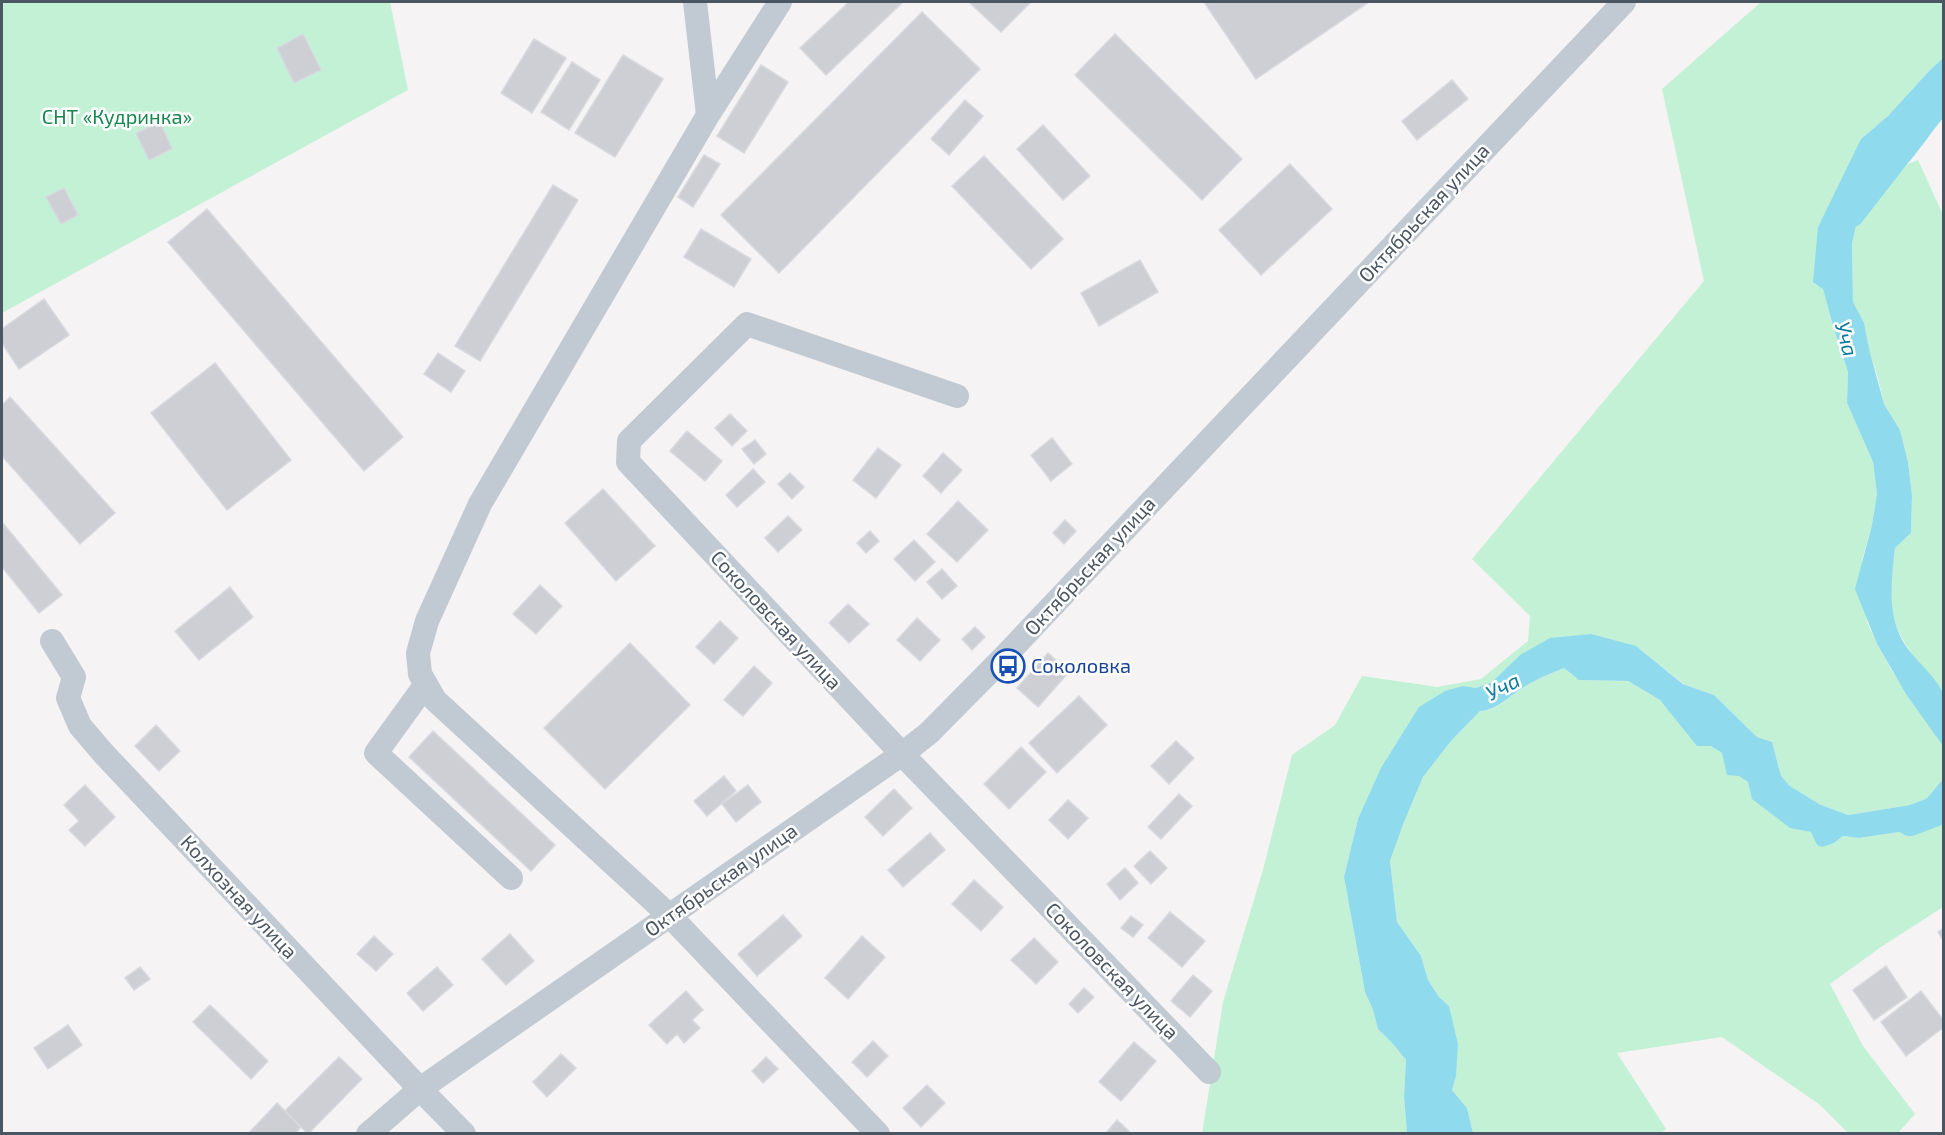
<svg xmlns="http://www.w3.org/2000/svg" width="1945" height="1135" font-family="'Exo 2',sans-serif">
<rect width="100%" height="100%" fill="#f5f3f3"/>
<path fill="#c3f1d5" d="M2,2H390L408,90L2,313Z
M1761,2H1943V58L1929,71L1888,116L1861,139L1823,288L1833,326L1848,372L1847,403L1873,462L1877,494L1872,525L1862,560L1867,622L1877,644L1892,671L1943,746V779L1923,803L1848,815L1819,804L1790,786L1781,776L1772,742L1757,737L1714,695L1684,684L1636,646L1520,655L1492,682L1476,688L1463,686L1358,819L1344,877L1365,992L1373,1010L1378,1029L1393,1044L1406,1060L1404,1096L1407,1133L1202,1134L1223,1002L1263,870L1292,755L1335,725L1362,676L1437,687L1481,679L1528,641L1530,616L1472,559L1704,281L1662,89Z
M1918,160L1944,217L1943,695C1924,666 1894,640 1890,604C1889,586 1893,566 1895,548L1911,533L1912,496L1908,462L1900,430L1884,404L1878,378L1853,302L1852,244L1857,221L1877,176Z
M1564,668L1579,680L1628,681L1660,700L1675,717L1711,746L1722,753L1725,763L1804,830L1811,832L1817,845L1834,843L1843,836L1859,838L1899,832L1943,806V907L1881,947L1830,984L1863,1046L1915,1114L1898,1133H1848L1820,1105L1722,1037L1617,1053L1666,1129L1661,1133H1473L1467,1108L1452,1090L1456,1076L1449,1006L1439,997L1428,980L1421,956L1397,922L1390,861L1404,822L1423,777L1451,741L1480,711C1497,711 1507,698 1521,689C1534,680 1549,674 1564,668Z"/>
<path fill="#90daee" d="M1943,58V118L1933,127L1927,139L1909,162L1877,177L1857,221L1852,244L1853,302L1864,323L1869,349L1884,404L1900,430L1908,462L1912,496L1911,533L1895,548C1891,585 1885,623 1912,654C1922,666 1936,678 1943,693C1945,703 1944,744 1943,758V746L1906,694L1877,644L1855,589L1872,525L1877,494L1873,462L1847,403L1848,372L1833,326L1823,289L1813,282L1818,227L1861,139L1888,116L1929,71Z
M1591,634L1636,646L1683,684L1714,695L1757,737L1772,742L1781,776L1790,786L1819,804L1848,815L1923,803L1943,779V806L1899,832L1859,838L1843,836L1834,843L1822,847L1817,845L1811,832L1790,828L1752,799L1748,782L1739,776L1727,775L1722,753L1711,746H1697L1660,700L1628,681L1579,680L1564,668C1549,674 1534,680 1521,689C1507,698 1497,710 1480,711L1451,741L1423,777L1404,822L1390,861L1397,922L1421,956L1428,980L1439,997L1449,1006L1458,1044L1456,1076L1452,1090L1467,1108L1473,1133H1407L1404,1096L1406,1060L1393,1044L1378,1029L1373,1010L1365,992L1344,877L1358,819L1381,768L1419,707L1445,691L1463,686L1476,688L1492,682L1520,655L1550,638Z"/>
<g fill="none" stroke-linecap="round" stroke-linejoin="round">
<path stroke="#90daee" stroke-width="30" d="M1850,213L1944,92
M1910,821L1944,808"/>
</g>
<path fill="#cdcfd5" stroke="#d7d9de" stroke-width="1.5" d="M849,2H903L826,75L800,48Z
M969,2H1031L1001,32Z
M1204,2H1369L1256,79Z
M922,12L980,69L779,273L721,215Z
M303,34L321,70L294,83L277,48Z
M1115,34L1242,159L1202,200L1075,75Z
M534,39L566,58L532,113L501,93Z
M623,55L663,79L615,157L575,133Z
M572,62L600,80L569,130L541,112Z
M761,65L788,82L744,153L717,136Z
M1452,80L1468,99L1417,140L1402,121Z
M965,100L983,116L949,155L931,139Z
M160,122L172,149L149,160L136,133Z
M1043,125L1090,176L1063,200L1017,149Z
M704,155L720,164L693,207L678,197Z
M984,156L1063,239L1031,269L952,186Z
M1290,164L1332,209L1261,275L1219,230Z
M553,185L578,200L480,361L455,346Z
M64,188L78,215L61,224L46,197Z
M207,209L403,437L364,471L168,242Z
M701,229L751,259L734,287L684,257Z
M1140,260L1158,292L1099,326L1081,293Z
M44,299L69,335L19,369L2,343V329Z
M438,353L465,371L451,392L424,374Z
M215,363L291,460L227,510L151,413Z
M10,397L115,513L80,544L2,456V405Z
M730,414L747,431L732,446L715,428Z
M687,431L722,461L705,481L670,451Z
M1052,438L1072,464L1051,481L1031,455Z
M755,440L766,454L754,464L742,449Z
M878,448L901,465L876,498L853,480Z
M943,453L962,470L941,493L923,476Z
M753,469L765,482L737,507L726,495Z
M790,473L804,487L792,499L778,484Z
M603,489L655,546L616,581L565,523Z
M958,501L988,530L957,562L927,534Z
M788,516L802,530L778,552L765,538Z
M1065,520L1076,531L1064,544L1053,533Z
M2,522L62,595L39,613L2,567Z
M870,531L879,541L866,553L857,543Z
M914,540L935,562L915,581L894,559Z
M942,569L957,586L942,599L927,582Z
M540,585L562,606L536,634L513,614Z
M230,587L253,617L199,660L175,631Z
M848,604L869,624L849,643L829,623Z
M917,618L940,640L920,661L897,640Z
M720,621L738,638L714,664L696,647Z
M975,627L985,637L972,650L962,639Z
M630,643L690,705L605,789L544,728Z
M1048,653L1069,672L1038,707L1017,688Z
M754,666L772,683L743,716L724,700Z
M1079,696L1107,725L1057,773L1029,743Z
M156,725L180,751L159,771L135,746Z
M433,731L555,845L531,871L409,757Z
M1176,741L1194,758L1169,784L1151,766Z
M1021,747L1046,772L1009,809L984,784Z
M724,776L736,791L707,816L694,801Z
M85,785L115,817L85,846L69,830L79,821L64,805Z
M748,785L761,802L736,822L722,804Z
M894,789L912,808L883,836L865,817Z
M1179,794L1192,806L1161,839L1148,827Z
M1068,800L1088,818L1068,839L1049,820Z
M930,833L945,850L903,887L888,870Z
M1150,851L1167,868L1151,884L1134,866Z
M1125,868L1138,883L1120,900L1107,884Z
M974,880L1003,907L981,931L952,904Z
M1170,912L1205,941L1182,967L1148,938Z
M783,915L802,936L757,976L738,954Z
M1131,916L1143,925L1133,937L1121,928Z
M1944,928V942L1938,932Z
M510,934L534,961L506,985L482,959Z
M374,936L393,954L376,971L357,954Z
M862,936L885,957L848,999L825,978Z
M1034,938L1058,962L1036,984L1011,960Z
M1886,966L1907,997L1874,1020L1853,990Z
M140,967L150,979L134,990L125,978Z
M437,967L453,985L423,1011L407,993Z
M1193,975L1212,991L1190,1017L1171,1001Z
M1084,988L1094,997L1078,1013L1069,1004Z
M686,991L703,1010L692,1020L700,1028L684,1043L677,1034L667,1044L649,1025Z
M1921,991L1944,1021V1027L1906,1056L1881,1022Z
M210,1005L268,1061L251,1079L193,1022Z
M68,1025L82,1045L48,1069L34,1048Z
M873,1041L888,1056L867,1077L852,1062Z
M1134,1042L1156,1061L1121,1101L1099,1082Z
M561,1054L576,1068L547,1097L533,1082Z
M339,1057L362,1079L308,1134L285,1111Z
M766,1057L778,1069L763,1083L752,1071Z
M927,1085L945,1103L921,1127L903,1108Z
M277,1103L301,1127L295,1134H248Z
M1117,1120L1132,1134H1105Z"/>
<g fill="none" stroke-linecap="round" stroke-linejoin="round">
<path stroke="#c1cad2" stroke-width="24" d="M695,2L708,115
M780,2L708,115L480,504L427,621L418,653L420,674L435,700L670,916L878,1134
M957,396L747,324L629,441L628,462L902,754L1209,1072
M52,641L74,677L68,698L80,726L104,754L420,1089L464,1134
M426,684L376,753L511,878
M368,1134L420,1089L902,754L929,733L1004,657L1624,2"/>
</g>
<defs>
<symbol id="bus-ring" viewBox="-11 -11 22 22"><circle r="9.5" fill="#fff" stroke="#1a4fb4" stroke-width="1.5"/><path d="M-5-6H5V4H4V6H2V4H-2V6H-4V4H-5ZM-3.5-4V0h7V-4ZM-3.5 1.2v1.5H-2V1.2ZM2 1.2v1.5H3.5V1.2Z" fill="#1a4fb4"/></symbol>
</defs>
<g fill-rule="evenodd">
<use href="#bus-ring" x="989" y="647" width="38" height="38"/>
</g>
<g text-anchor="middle" stroke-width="5" stroke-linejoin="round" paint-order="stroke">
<g font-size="20" fill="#17864f" stroke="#fff">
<text x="117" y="124">СНТ «Кудринка»</text>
</g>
<g font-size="20" fill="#4a5661" stroke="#fff">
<text transform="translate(1424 213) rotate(-47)" y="7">Октябрьская улица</text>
<text transform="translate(1090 566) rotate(-47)" y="7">Октябрьская улица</text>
<text transform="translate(776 620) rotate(47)" y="7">Соколовская улица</text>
<text transform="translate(721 880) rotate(-35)" y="7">Октябрьская улица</text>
<text transform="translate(239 897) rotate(47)" y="7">Колхозная улица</text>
<text transform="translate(1112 971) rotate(46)" y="7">Соколовская улица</text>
</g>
<g font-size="20" fill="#164399" stroke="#fff" text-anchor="start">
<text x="1031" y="673">Соколовка</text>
</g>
<g font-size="21" font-style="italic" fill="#0c7c9b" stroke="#fff">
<text transform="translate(1846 339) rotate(75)" y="7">Уча</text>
<text transform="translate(1503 687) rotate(-27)" y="7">Уча</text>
</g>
</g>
<rect width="1945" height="1135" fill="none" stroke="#4a5661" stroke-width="6"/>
</svg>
